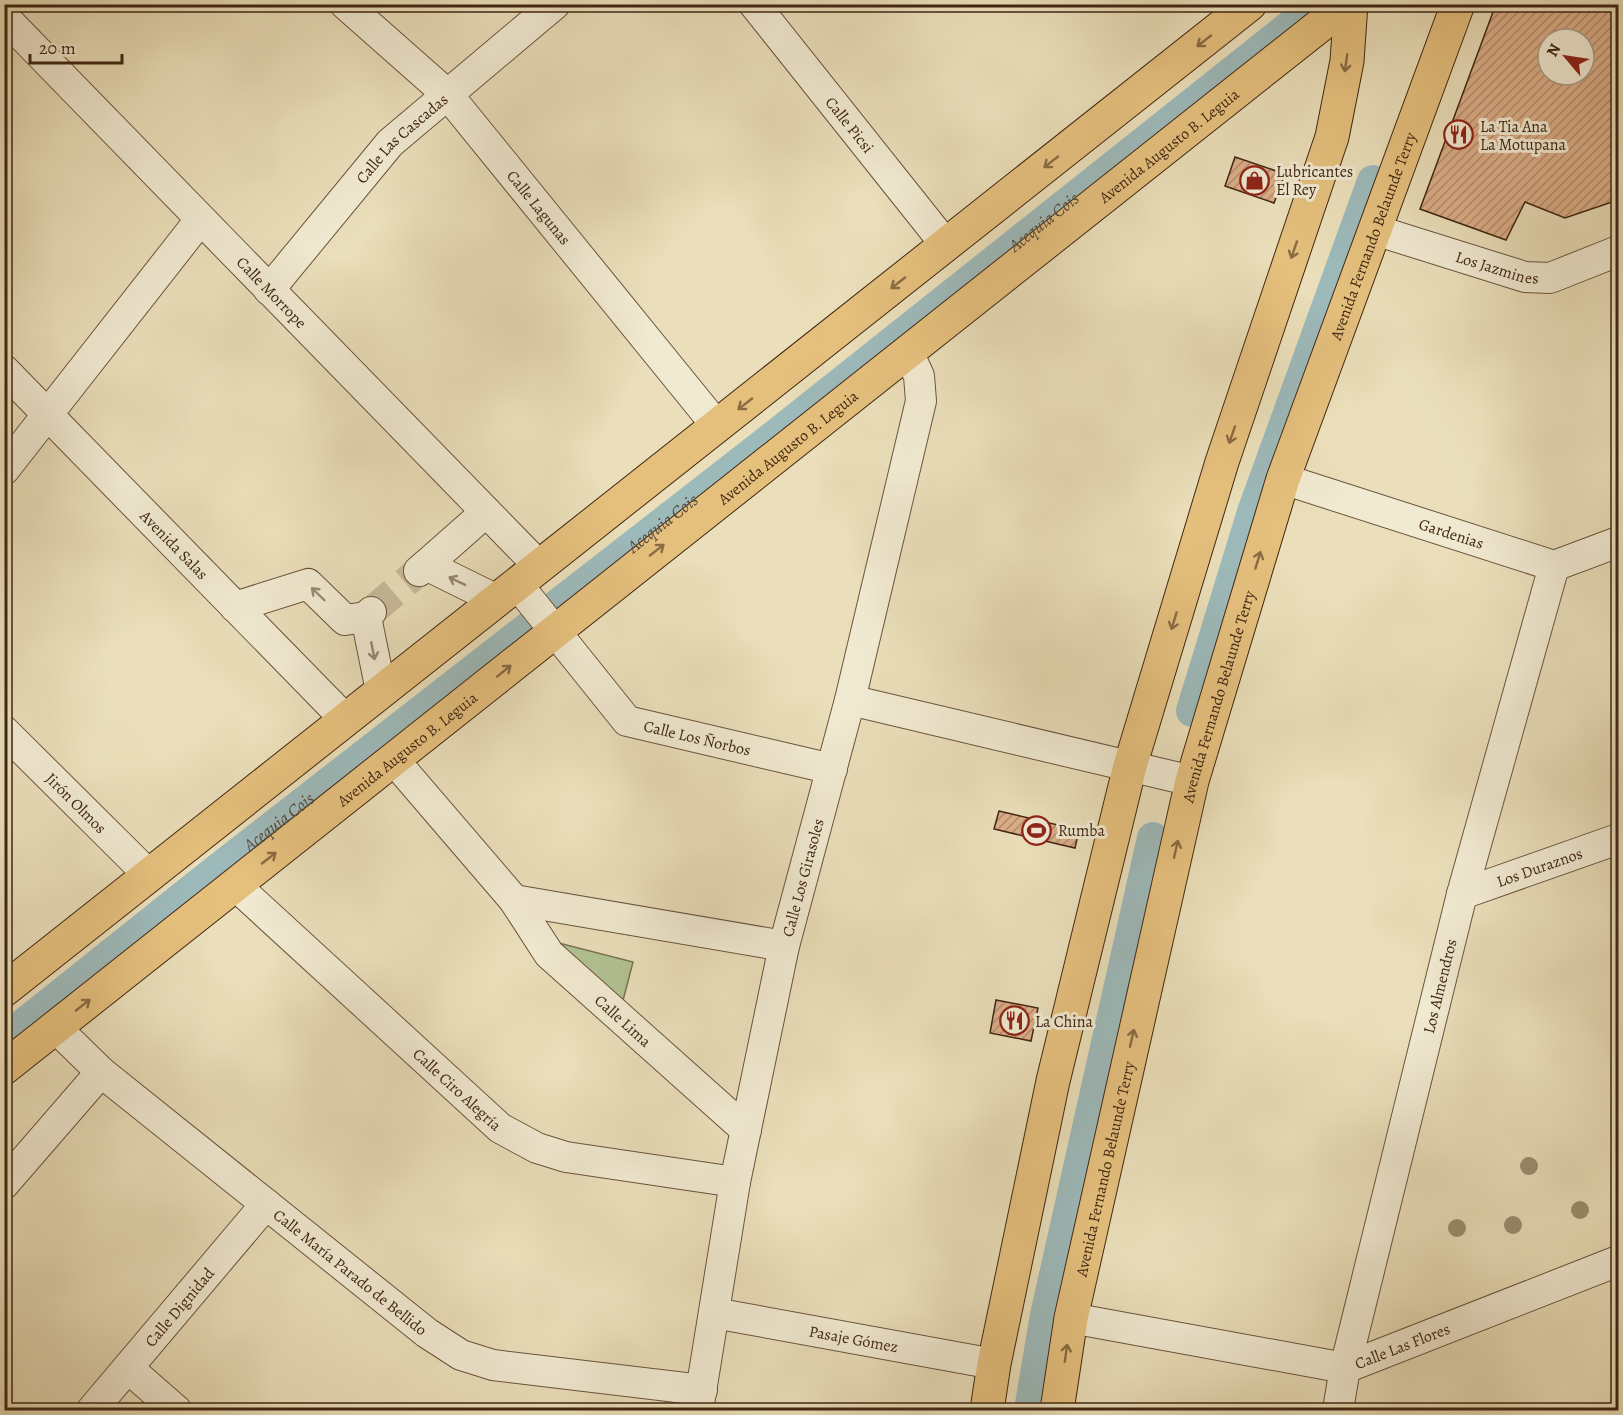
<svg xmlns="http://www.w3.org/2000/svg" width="1623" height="1415" font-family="Alegreya,serif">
<defs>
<pattern id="building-hatch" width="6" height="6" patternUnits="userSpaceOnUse" patternTransform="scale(1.5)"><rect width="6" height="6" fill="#dbae88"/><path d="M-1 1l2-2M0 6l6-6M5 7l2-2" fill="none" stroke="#b38d6e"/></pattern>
</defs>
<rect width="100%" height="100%" fill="#eadfba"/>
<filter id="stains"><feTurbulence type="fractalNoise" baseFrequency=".00333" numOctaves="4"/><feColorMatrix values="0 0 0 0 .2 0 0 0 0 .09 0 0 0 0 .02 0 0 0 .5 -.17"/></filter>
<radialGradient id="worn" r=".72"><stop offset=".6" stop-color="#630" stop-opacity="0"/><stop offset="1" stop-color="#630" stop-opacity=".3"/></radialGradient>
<path fill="#b2c393" stroke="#787453" stroke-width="1.5" d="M547,940L633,962L620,1012Z"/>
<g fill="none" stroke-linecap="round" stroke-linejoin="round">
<g stroke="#9dbabb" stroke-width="32">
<path d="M1192,711L1253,512L1373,181"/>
<path id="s1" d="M4,1040L212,874L776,435L1318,4"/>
<path d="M1030,1410L1046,1315L1153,838"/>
</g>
</g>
<path fill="url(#building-hatch)" stroke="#3f2613" stroke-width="1.5" fill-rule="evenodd" d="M1496,4H1618V200L1565,218L1525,202L1506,240L1420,209ZM1548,39H1584V75H1548Z
M1235,157L1285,174L1274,203L1225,186Z
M999,811L1079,830L1075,848L994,829Z
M996,1000L1038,1008L1031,1041L990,1033Z"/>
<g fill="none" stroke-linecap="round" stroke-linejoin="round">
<path stroke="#c8ba99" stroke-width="30" stroke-dasharray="30 15" stroke-linecap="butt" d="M371,612L419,571"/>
<defs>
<g id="minor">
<path id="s2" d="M345,4L448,95L717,426"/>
<path id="s3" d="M754,4L946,245"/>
<path id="s4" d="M4,17L540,567"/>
<path id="s5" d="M1375,230L1525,277L1550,278L1618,251"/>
<path id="s6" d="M269,290L390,143L555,4"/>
<path id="s7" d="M4,370L345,719"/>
<path d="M4,470L200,220"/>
<path id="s8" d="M1283,479L1554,566L1618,542"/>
<path d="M426,565L486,512"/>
<path d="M419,571L426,565L497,600"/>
<path id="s9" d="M517,584L627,721L832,769"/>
<path d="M235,607L308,584L345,620L366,617"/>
<path d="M371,612L366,617L381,691"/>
<path d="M850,700L1192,781"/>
<path id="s10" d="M4,731L149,875"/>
<path d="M393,759L514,900L784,946"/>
<path id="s11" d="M235,885L500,1128L537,1148L566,1157L735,1182"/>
<path id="s12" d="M1462,894L1618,839"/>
<path id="s13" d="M514,900L549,954L746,1130"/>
<path id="s14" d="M55,1027L101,1072L427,1333L461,1355L493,1365L702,1390"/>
<path d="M4,1184L101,1072"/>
<path id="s15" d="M714,1313L994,1364"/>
<path id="s16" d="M1071,1318L1345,1368L1618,1261"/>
<path d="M128,1368L176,1410"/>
<path id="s17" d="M92,1410L266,1204"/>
<path id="s18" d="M698,1410L735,1182L784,946L850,700L921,401L919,376L908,352"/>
<path id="s19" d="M1338,1410L1345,1368L1462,894L1554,566"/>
</g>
<g id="major">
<path d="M4,990L1250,4"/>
<path id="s20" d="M4,1068L1347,4"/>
<path d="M987,1410L994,1364L1053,1081L1130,766L1222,462L1332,137L1347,61L1351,4"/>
<path id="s21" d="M1057,1410L1071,1318L1192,781L1283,479L1458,4"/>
</g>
</defs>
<use href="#minor" stroke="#6a543d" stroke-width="32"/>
<use href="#major" stroke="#3f2613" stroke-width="35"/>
<use href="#minor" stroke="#f1ead2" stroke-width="30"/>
<use href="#major" stroke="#e5c07d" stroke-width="33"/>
</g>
<g fill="#9c8f70">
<circle cx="1529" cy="1166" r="9"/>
<circle cx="1580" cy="1210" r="9"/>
<circle cx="1513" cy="1225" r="9"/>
<circle cx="1457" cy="1228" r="9"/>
</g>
<defs><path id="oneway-shaft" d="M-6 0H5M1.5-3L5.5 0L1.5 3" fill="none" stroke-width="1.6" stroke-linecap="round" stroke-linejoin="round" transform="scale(1.5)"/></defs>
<g stroke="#8a6b43">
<use href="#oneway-shaft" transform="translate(1204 41) rotate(142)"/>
<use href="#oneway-shaft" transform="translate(1346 63) rotate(98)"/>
<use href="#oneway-shaft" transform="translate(1051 162) rotate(142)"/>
<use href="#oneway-shaft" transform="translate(1294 250) rotate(109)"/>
<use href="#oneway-shaft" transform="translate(898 283) rotate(142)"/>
<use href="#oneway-shaft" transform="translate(745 404) rotate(142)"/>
<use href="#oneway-shaft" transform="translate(1232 435) rotate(109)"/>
<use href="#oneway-shaft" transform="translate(657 550) rotate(-38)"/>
<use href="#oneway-shaft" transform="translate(1258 560) rotate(-73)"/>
<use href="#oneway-shaft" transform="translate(1174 621) rotate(107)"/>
<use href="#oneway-shaft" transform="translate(504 671) rotate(-39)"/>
<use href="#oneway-shaft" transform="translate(1176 849) rotate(-77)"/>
<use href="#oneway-shaft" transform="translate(269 858) rotate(-38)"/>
<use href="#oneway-shaft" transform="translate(83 1005) rotate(-38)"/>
<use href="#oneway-shaft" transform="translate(1132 1038) rotate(-77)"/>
<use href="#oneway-shaft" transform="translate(1066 1353) rotate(-82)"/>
</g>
<g stroke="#988872">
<use href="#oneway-shaft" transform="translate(457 581) rotate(-154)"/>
<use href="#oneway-shaft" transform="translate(318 594) rotate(-136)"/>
<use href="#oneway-shaft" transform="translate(373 651) rotate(79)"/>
</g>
<defs>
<symbol id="restaurant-ring" viewBox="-11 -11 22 22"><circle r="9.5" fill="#f1ead2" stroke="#8f2418" stroke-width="1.5"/><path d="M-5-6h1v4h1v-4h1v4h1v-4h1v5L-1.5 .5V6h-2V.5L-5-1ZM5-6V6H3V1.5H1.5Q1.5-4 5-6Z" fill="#8f2418"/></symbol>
<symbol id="shop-ring" viewBox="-11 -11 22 22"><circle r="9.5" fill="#f1ead2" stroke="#8f2418" stroke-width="1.5"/><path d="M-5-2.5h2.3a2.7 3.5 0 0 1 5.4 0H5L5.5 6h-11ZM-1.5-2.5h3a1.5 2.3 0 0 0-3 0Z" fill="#8f2418"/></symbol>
<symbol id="stadium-ring" viewBox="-11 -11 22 22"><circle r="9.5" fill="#f1ead2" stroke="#8f2418" stroke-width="1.5"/><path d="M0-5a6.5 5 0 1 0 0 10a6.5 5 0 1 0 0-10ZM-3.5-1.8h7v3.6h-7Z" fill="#8f2418"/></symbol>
</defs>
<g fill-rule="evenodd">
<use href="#restaurant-ring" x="1442" y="118" width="33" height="33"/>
<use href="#shop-ring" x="1238" y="164" width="33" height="33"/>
<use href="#stadium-ring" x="1020" y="814" width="33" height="33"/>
<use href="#restaurant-ring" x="998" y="1004" width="33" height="33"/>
</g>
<g text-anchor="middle" stroke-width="6" stroke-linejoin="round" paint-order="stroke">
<g font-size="16" fill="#3f2613" stroke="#f1ead2">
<text dy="6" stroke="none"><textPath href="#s3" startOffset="154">Calle Picsi</textPath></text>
<text dy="6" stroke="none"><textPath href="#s6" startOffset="202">Calle Las Cascadas</textPath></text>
<text dy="6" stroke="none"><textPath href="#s20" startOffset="1486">Avenida Augusto B. Leguia</textPath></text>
<text dy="6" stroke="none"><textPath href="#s2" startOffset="282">Calle Lagunas</textPath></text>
<text dy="6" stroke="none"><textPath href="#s21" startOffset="1218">Avenida Fernando Belaunde Terry</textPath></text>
<text dy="6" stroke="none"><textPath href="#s5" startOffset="128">Los Jazmines</textPath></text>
<text dy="6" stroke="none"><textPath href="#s4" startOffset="384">Calle Morrope</textPath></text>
<text dy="6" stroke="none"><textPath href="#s20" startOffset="1000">Avenida Augusto B. Leguia</textPath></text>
<text dy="6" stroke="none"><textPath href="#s8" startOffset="177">Gardenias</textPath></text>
<text dy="6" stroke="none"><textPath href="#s7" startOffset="244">Avenida Salas</textPath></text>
<text dy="6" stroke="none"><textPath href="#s21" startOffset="732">Avenida Fernando Belaunde Terry</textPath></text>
<text dy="6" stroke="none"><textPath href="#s9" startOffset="248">Calle Los Ñorbos</textPath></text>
<text dy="6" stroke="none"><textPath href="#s20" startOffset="514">Avenida Augusto B. Leguia</textPath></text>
<text dy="6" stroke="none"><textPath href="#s10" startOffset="102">Jirón Olmos</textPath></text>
<text dy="6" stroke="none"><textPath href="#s12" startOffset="82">Los Duraznos</textPath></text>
<text dy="6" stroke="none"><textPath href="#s18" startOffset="543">Calle Los Girasoles</textPath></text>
<text dy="6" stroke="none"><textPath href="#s19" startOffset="436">Los Almendros</textPath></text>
<text dy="6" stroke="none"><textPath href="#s13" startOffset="164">Calle Lima</textPath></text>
<text dy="6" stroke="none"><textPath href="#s11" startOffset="302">Calle Ciro Alegría</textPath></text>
<text dy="6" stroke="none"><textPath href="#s21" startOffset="246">Avenida Fernando Belaunde Terry</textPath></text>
<text dy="6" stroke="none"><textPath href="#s14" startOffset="384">Calle María Parado de Bellido</textPath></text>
<text dy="6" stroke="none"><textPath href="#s17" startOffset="135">Calle Dignidad</textPath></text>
<text dy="6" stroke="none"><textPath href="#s15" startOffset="142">Pasaje Gómez</textPath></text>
<text dy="6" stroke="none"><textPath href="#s16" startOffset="340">Calle Las Flores</textPath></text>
</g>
<g font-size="16" fill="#3f2613" stroke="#f1ead2" text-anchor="start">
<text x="1480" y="132">La Tia Ana<tspan x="1480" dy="18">La Motupana</tspan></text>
<text x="1276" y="177">Lubricantes<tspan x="1276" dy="18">El Rey</tspan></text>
<text x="1058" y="836">Rumba</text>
<text x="1035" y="1027">La China</text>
</g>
<g font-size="18" font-style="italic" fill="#564b3d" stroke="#f1ead2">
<text dy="6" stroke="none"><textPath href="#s1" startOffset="1323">Acequia Cois</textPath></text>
<text dy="6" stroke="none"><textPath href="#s1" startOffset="837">Acequia Cois</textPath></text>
<text dy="6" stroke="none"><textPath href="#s1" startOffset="351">Acequia Cois</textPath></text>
</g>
</g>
<rect width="1623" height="1415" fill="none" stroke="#eadfba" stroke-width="24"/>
<rect x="6" y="6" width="1611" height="1403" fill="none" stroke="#3f2613" stroke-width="3"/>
<rect x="12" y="12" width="1599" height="1391" fill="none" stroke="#3f2613" stroke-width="1.5"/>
<g transform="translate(1566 57) rotate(299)"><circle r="28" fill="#f1ead2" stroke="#aa9c86" stroke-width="1.5"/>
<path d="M0-4.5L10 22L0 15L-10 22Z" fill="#8f2418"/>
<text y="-9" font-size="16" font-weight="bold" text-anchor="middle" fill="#3f2613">N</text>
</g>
<path d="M30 54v9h92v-9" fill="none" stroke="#3f2613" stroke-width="3"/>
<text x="39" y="54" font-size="18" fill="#3f2613" stroke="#f1ead2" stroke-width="4.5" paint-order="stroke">20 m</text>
<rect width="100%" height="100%" filter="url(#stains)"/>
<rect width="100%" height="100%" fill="url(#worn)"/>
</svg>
